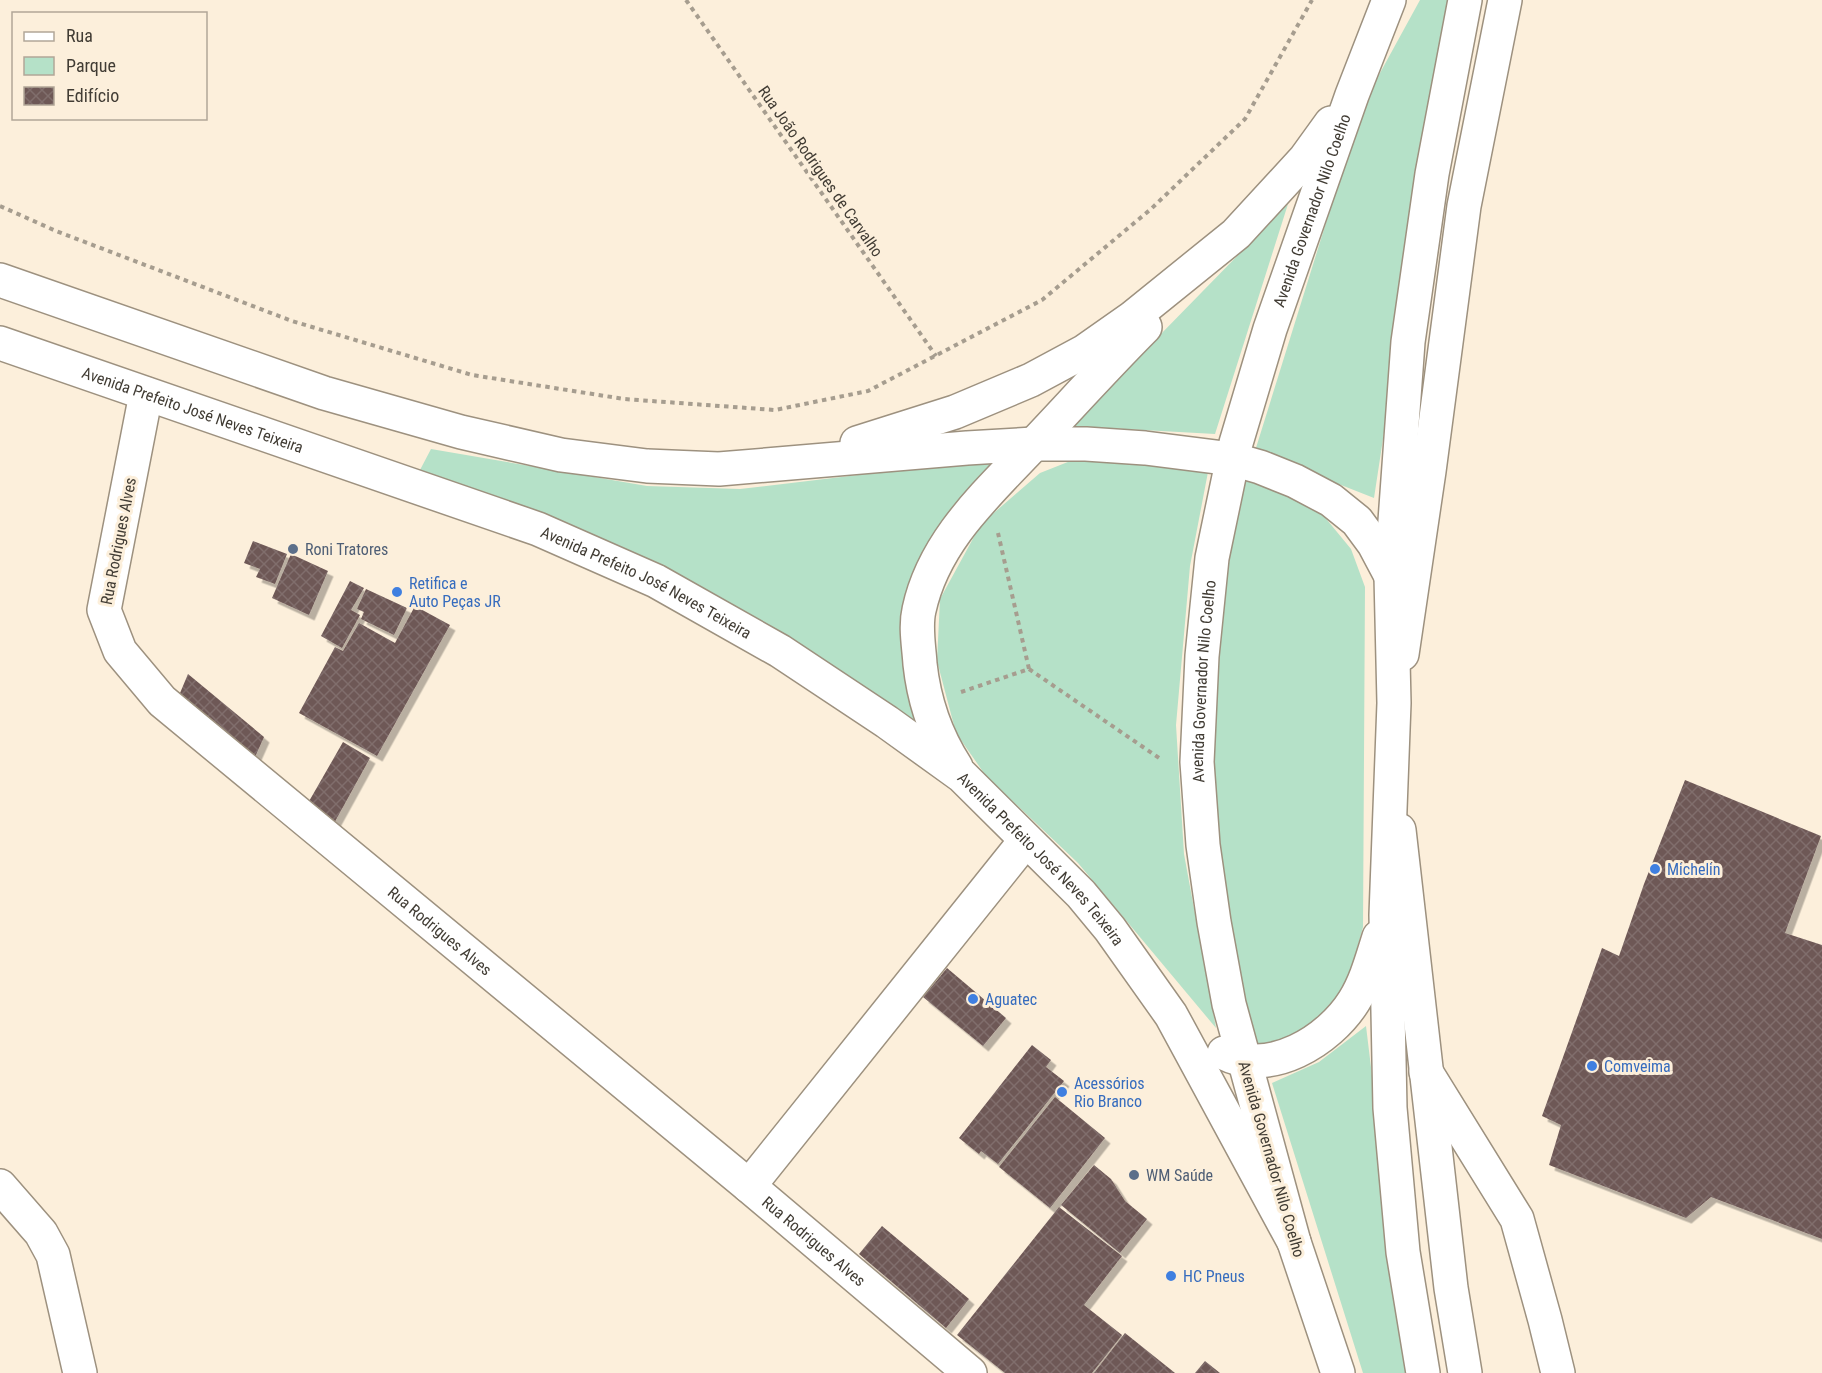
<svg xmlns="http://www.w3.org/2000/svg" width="1822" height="1373" font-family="'Roboto Condensed',sans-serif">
<defs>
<pattern id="building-cross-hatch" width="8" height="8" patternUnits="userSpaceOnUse" patternTransform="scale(1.5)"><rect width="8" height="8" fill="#6e5856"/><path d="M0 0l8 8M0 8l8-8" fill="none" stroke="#806e6c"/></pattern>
<filter id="shadow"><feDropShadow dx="5.5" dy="5.5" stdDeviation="0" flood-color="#0004"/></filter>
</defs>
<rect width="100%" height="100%" fill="#fcefdb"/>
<path fill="#b5e1c8" d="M1420,0H1456L1413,242L1374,498L1255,451L1363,104Z
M1288,204L1215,434L1071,426Z
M431,449L647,486L740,489L858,475L931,464L999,459L968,490L942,522L915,573L900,623L907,681L922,732L529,511L420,470Z
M1078,458L1208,472L1190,566L1176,725L1184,854L1216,1028L1078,863L986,776L956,733L937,661L940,599L981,524L1040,473Z
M1238,473L1287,492L1323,515L1351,549L1365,587L1363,927L1347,984L1308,1030L1253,1049L1221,895L1208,771L1219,570Z
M1366,1026L1406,1356L1409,1373H1363L1272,1083L1319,1062Z"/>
<path fill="url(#building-cross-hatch)" filter="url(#shadow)" d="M253,541L287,554L275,584L256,577L260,569L244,563Z
M291,554L328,571L309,615L272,598Z
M350,581L364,588L351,610L360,615L342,648L321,636Z
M366,589L407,608L394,635L361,619L364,612L357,609Z
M415,606L450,625L377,756L299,713L335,647L343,651L359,623L395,643Z
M188,674L264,737L251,766L175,705Z
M343,742L370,758L332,827L304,810Z
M1685,780L1821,836L1785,933L1822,945V1239L1711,1197L1686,1218L1549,1165L1561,1125L1542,1116L1602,948L1619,956L1644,884Z
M947,968L1006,1018L983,1046L923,997Z
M1032,1045L1051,1060L1046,1067L1064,1081L998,1164L981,1151L979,1154L959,1138Z
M1055,1097L1105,1138L1050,1208L999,1167Z
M1094,1165L1111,1179L1125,1201L1147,1219L1120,1253L1061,1205Z
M1059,1207L1122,1256L1084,1305L1122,1335L1092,1373H1005L957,1335Z
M882,1226L969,1299L946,1328L859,1254Z
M1125,1333L1175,1373H1094Z
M1205,1361L1220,1373H1195Z"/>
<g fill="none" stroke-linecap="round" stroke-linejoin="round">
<defs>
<g id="minor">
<path id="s1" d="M146,394L104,610L120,651L162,701L749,1186L970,1373"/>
<path d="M1426,1072L1517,1219L1545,1320L1558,1373"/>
<path d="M0,1186L41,1233L53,1255L80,1373"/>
<path d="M749,1186L1026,840"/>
</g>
<path id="secondary" d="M1402,654L1429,471L1464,206L1505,0
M1399,830L1451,1288L1465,1373"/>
<g id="primary">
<path d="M0,280L324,393L461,432L561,455L647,466L719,469L967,448L1034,444H1086L1145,448L1232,459L1260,467L1295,481L1331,500L1357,521L1374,544L1391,576"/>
<path id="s2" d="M0,343L538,529L656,581L780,651L887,722L962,776L1081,894L1110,929L1171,1015L1294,1242"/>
<path d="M857,443L955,412L1031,380L1085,351L1132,318L1236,234L1305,159L1331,123"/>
<path d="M956,767C936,736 924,701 920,664C919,647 915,627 919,610C934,540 988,493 1035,443C1071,405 1107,365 1145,327"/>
<path d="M1224,1053C1270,1077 1329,1041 1354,1001C1366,982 1372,959 1379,937"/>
<path id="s3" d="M1338,1373L1294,1242L1229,1004L1214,922L1203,845L1197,762L1202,656L1212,558L1236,443L1270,329L1305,229L1352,95L1389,0"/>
<path d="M1423,1373L1403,1252L1390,1108L1386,915L1394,703L1391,576L1408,342L1432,174L1465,0"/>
</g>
</defs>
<use href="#minor" stroke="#9d917f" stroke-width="36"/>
<use href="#secondary" stroke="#9d917f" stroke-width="36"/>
<use href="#primary" stroke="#9d917f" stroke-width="36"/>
<path stroke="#a69d8f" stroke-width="4" stroke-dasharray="4.5 4.5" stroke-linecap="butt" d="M686,0L936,356
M0,206L56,231L292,321L472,375L624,399L775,410L868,391L1042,300L1151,209L1245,119L1312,0
M1029,669L1162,760
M961,692L1029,669L998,533"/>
<use href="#minor" stroke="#fff" stroke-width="33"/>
<use href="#secondary" stroke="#fff" stroke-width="33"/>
<use href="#primary" stroke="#fff" stroke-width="33"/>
</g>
<g fill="#5c6f8a" stroke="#fcefdb" stroke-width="2">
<circle cx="293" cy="549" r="6"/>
<circle cx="1134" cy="1175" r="6"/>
</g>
<g fill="#3f7fe0" stroke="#fcefdb" stroke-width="2">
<circle cx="397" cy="592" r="6"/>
<circle cx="1655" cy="869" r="6"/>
<circle cx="973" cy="999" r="6"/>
<circle cx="1592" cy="1066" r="6"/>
<circle cx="1062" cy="1092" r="6"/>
<circle cx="1171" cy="1276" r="6"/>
</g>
<g text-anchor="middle" stroke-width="6" stroke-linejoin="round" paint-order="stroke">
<g font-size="16" fill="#413c34" stroke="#fcefdb">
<text transform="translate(821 171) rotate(55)" y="6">Rua João Rodrigues de Carvalho</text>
<text dy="6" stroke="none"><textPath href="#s3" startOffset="1196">Avenida Governador Nilo Coelho</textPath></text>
<text dy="6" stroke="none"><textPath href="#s2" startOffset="204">Avenida Prefeito José Neves Teixeira</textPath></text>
<text transform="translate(118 541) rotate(-79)" y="6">Rua Rodrigues Alves</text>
<text dy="6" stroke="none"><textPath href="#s2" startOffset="690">Avenida Prefeito José Neves Teixeira</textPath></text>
<text dy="6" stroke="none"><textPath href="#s3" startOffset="710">Avenida Governador Nilo Coelho</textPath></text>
<text dy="6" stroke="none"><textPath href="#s2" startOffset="1176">Avenida Prefeito José Neves Teixeira</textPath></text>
<text dy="6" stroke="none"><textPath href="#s1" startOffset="690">Rua Rodrigues Alves</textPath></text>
<text transform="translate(1272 1159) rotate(74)" y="6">Avenida Governador Nilo Coelho</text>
<text dy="6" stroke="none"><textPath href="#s1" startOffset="1176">Rua Rodrigues Alves</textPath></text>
</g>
<g font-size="16" fill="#4e5e75" stroke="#fcefdb" text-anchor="start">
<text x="305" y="555">Roni Tratores</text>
<text x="1146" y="1181">WM Saúde</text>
</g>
<g font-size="16" fill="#366cbe" stroke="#fcefdb" text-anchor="start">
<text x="409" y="589">Retifica e<tspan x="409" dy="18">Auto Peças JR</tspan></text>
<text x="1667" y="875">Michelin</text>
<text x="985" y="1005">Aguatec</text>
<text x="1604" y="1072">Comveima</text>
<text x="1074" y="1089">Acessórios<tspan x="1074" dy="18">Rio Branco</tspan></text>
<text x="1183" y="1282">HC Pneus</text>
</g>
</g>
<rect x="12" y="12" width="195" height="108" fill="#fcefdb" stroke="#b1a798" stroke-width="1.5"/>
<rect x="24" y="32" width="30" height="9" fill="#ffffff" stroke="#b1a798" stroke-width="1.5"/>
<text x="66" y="42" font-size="18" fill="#413c34">Rua</text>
<rect x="24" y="57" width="30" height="18" fill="#b5e1c8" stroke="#b1a798" stroke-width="1.5"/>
<text x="66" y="72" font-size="18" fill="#413c34">Parque</text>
<rect x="24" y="87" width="30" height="18" fill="url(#building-cross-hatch)" stroke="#b1a798" stroke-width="1.5"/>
<text x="66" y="102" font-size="18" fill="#413c34">Edifício</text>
</svg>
